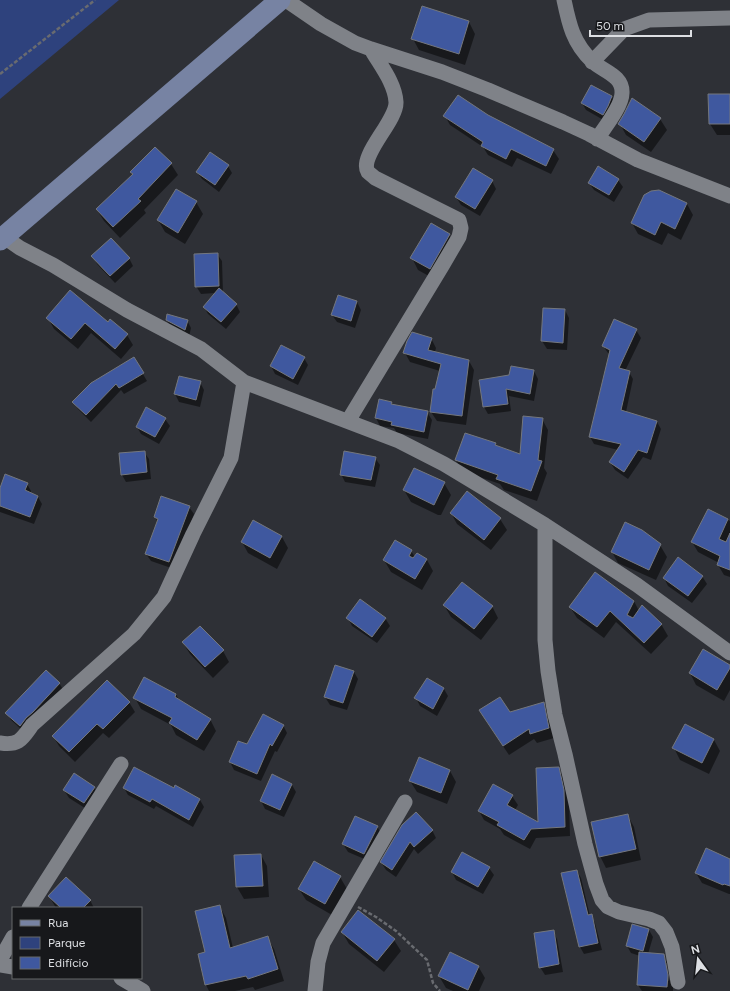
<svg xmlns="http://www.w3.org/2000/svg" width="730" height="991" font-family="Figtree,sans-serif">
<rect width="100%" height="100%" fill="#2e3036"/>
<path fill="#2e427d" d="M0,0H119L0,99Z"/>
<path fill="#0007" fill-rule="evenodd" d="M469,22L475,34L465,65L419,50L413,39Z
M592,86L612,97L616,105L607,122L586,110L582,103Z
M730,95V135H717L710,124Z
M445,116H488L553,150L559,159L551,174L517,158L512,167L488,155L483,147L450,125Z
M660,119L667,130L651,152L626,135L620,124Z
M155,148L171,164L178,175L144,210L146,213L120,238L104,221L97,210L133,175L132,172Z
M228,166L232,173L219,192L202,179L197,172Z
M618,180L623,187L614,202L594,190L589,183Z
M492,181L496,189L480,216L461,205L456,197Z
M196,202L203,214L185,244L165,232L158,220Z
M687,204L693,215L681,240L668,233L662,245L638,234L632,223Z
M431,225L449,235L456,247L436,280L418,270L412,258Z
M217,254L222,261L223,293L236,304L240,312L226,329L208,314L204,307L215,293L201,294L196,286Z
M93,256L129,258L133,266L115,283L97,264Z
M357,302L361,310L355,328L337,322L332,315Z
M544,309L565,310L569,318L567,350L547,349L542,341Z
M48,318L108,324L127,335L133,345L121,359L91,333L78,349L54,329Z
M167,320H187L191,328L189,337L171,328Z
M636,330L641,338L625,371L629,372L633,379L626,412L657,422L661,429L651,460L643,457L628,479L615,470L610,462L618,450L594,444L590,437L610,354L608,353L603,346Z
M431,338L436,348L435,352L469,361L474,370L466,425L437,421L431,412L440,371L410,362L405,353Z
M304,358L308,365L298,385L275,374L271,366Z
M134,359L147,381L124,394L121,390L91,422L78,409L73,402Z
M534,371L538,379L534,401L509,396L511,411L488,414L484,407L480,381Z
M200,382L204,390L200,407L179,402L175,394Z
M391,403L393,405L427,412L432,420L428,439L397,433L394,428L380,426L376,418Z
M165,419L170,426L159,444L141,434L137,427Z
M542,419L548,430L544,468L547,473L537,501L504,490L500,484L462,471L456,460L495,444L497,447L520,455Z
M144,452L149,459L151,479L126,482L122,475Z
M375,458L380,465L375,487L345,482L341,474Z
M444,483L451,495L441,515H438L411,502L404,490Z
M27,484L31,491L30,494L38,497L42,504L34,524L0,512V490Z
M189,507L194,514L174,569L151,561L146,554L158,522L155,517Z
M708,510L730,521V577L724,575L718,565L719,563L698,552L692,542Z
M451,513L500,519L507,530L491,550L457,524Z
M282,537L288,548L277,569L248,553L242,542Z
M660,545L667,557L656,580L618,563L612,552Z
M411,551L415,557L417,554L427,560L433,571L422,590L391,572L384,560Z
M702,576L707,584L692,603L668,586L664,578Z
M634,601L639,611L661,624L668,636L651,654L616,622L604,638L577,618L570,607Z
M444,605L492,606L498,618L481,640L451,617Z
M348,618H385L390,626L377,643L352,626Z
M183,643L223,651L229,662L213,678L190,654Z
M730,666V690L724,701L696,685L690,673Z
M354,672L358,679L347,710L330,705L325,697Z
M427,679L444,689L448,696L437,716L420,706L416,698Z
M59,683L64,691L25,733L11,720L7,713Z
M176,694L179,701L210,719L216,731L204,751L176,735L171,725L141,709L135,698Z
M129,702L135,712L109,738L103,733L75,762L59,746L53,736Z
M543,703L549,713L554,738L537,743L534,739L509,755L486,721Z
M283,725L287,733L277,752L275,751L261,781L234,770L230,762L247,746Z
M685,725L714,740L720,751L709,774L680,760L674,748Z
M558,768L564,778L569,801L570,836L536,838L530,849L504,835L500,829L484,820L479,811L512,796L518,805L515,810L539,823Z
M450,771L456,782L447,804L417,792L410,781Z
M292,785L296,792L284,817L265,809L261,801Z
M94,787L98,795L88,810L69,798L64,790Z
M175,787L200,800L204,807L193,827L156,806L154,809L128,795L124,788L174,789Z
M628,816L634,827L641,860L606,868L600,856Z
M377,826L381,834L369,861L348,852L343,844Z
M403,826L432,830L436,838L418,854L414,849L396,877L386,870L381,862Z
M261,855L267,866L269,897L244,899L237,887L235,856Z
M730,860V894H729L702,883L696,873Z
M489,868L494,875L483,894L456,880L452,872Z
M577,871L581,878L590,916L591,915L595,923L602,950L584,954L580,947Z
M340,877L347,889L332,915L306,900L299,889Z
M49,896L90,900L94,908H56Z
M220,907L226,918L233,948L267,937L274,949L284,981L255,990L253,987L235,991H209L206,985V953Z
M649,930L653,937L648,954L663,955L669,965L673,986V991H642L638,985L640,956L631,953L627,946ZM665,963H667L670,980L668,981Z
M553,931L557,939L563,972L545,975L540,967Z
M342,932L394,940L401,951L384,972L349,944Z
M478,966L485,978L479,991H453L446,988L439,976Z"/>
<path fill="#3f589f" stroke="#74777d" d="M422,6L469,21L459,54L411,39Z
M591,85L612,96L608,106L603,115L581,103Z
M708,94H730V124H709Z
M458,95L488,115L554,149L546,166L511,149L506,159L481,146L483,142L443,116Z
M632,98L661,118L644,142L618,124L624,114Z
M155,147L172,163L138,199L141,201L113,227L96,209L133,174L130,172Z
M210,152L229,165L215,185L196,172Z
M598,166L619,179L609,195L588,183Z
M473,168L493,180L475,209L455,197Z
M176,189L197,201L178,233L157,220Z
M659,190L687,203L675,229L661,222L655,235L631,223L644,195L651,191Z
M431,223L450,234L430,269L410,258Z
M111,238L130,258L110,276L91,256Z
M218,253L219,286L195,287L194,254Z
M219,288L237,304L221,322L203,307Z
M70,290L108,322L110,319L128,334L115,349L85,323L71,339L46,318Z
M338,295L357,301L351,321L331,315Z
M543,308L565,309L563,343L541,341Z
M167,314L188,320L185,330L166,320Z
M614,319L637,329L619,368L630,371L621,410L657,421L647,453L638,450L624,472L609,462L621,444L589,437L610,350L602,346Z
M412,332L432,338L428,350L469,360L462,416L430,412L433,389H435L441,364L403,353L407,341Z
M281,345L305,357L293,379L270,366Z
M134,357L144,373L119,388L116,384L86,415L72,402L91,383Z
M511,366L534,370L530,394L506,389L508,404L483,407L479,380L509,375Z
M179,376L201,381L196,400L174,394Z
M379,399L392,402L391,404L428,411L424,432L391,425L392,422L375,418Z
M146,407L166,418L155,437L136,427Z
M523,416L543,418L538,460L542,461L531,491L496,479L498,475L455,460L465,433L496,443L495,445L520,454Z
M145,451L147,472L121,475L119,453Z
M344,451L376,457L371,480L340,475Z
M414,468L445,482L434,505L403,490Z
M5,474L28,483L25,490L38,496L30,517L0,506V488Z
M467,491L501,518L484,540L450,513Z
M161,496L190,506L169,562L145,554L158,519L154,517Z
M708,509L728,519L719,539L726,542L730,533V570L717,565L720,556L691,542Z
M253,520L282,536L270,558L241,542Z
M625,522L642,530L661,544L649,570L611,552Z
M395,540L412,550L409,556L413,558L417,553L427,559L415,579L383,560Z
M678,557L703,576L688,596L663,578Z
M595,572L634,601L627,615L633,618L642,605L662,624L644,643L610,611L597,627L569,607Z
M462,582L493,606L474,629L443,605Z
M360,599L386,618L372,637L346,618Z
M200,626L224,650L205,667L182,642Z
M703,649L730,665V668L717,690L689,673Z
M335,665L354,671L343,703L324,697Z
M46,670L60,683L33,712L26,718L20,726L5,713Z
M144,677L176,694L175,697L211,719L197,740L169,723L172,718L133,698Z
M427,678L444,688L433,709L414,698Z
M107,680L130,702L103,729L97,724L69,752L52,736Z
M500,697L510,712L544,702L549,728L530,734L529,729L503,746L479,710Z
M263,714L284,725L272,746L270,744L257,774L229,762L238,741L247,744Z
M685,724L714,739L702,763L672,748Z
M419,757L450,770L441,793L409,781Z
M134,767L174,788L175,785L200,799L189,820L152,799L150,802L123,788Z
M559,767L564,790L565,827L531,829L524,840L497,825L499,822L478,811L493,784L513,795L507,805L538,822L536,768Z
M74,773L95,787L84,803L63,790Z
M272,774L292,784L280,810L260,801Z
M416,812L433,830L414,847L410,842L392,870L380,862L402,825Z
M628,814L636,849L599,857L591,822Z
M355,816L378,826L364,854L342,844Z
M706,848L730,859V886L724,884L723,885L695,873Z
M462,852L490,867L478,887L451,872Z
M261,854L263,886L236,887L234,855Z
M314,861L341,876L325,904L298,889Z
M577,870L588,915L592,914L598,943L579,947L561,873Z
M66,877L91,900L83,908H61L48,896Z
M220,905L230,948L268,936L278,969L248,979L246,976L205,985L198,954L205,952L195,911Z
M358,910L395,939L377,961L341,932Z
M632,924L649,929L643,951L626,946Z
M554,930L559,964L539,968L534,933Z
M450,952L479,966L468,990L438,976Z
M639,952L664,954L668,975L667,987L637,985Z"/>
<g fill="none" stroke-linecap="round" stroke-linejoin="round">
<path stroke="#696b70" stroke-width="2.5" stroke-dasharray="4 2" stroke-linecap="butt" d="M0,74L95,0
M358,907L376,917L396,931L427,960L433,983L440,991"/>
<path stroke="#7f8288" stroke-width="15" d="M286,0L321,24L355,43L371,49L442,72L488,90L563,122L589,134L638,160L730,196
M564,0C569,24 573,43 592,61C602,71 623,75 622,93C622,106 605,127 597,139
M592,62L624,29L649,20L730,18
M4,237L20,248L53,265L127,310L201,349L244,382L399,441L444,464L545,525L637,585L730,653
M348,421L442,266L459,237L461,228L459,220L375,178C373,176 370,174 368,172C358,156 397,121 396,102C395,83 380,65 371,49
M545,525V640L548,671L555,715L565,754L585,844L596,884L602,900L608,907L619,912L649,919L659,923L666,932L672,947L678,982
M0,743C19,746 22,739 32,725L134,634L164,597L193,534L231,458L244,382
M29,908L121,764
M0,960L13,937
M0,965L13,967
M121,978L143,991
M315,991L318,962L323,943L405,802"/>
<path stroke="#7783a3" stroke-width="21" d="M0,240L280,0"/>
</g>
<rect x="12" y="907" width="130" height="72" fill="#17181b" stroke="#66686b"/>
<rect x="20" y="920" width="20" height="6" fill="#7783a3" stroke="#66686b"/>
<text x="48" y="927" font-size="12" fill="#dddfe3">Rua</text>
<rect x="20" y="937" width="20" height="12" fill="#2e427d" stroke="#66686b"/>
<text x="48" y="947" font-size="12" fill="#dddfe3">Parque</text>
<rect x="20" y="957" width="20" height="12" fill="#3f589f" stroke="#66686b"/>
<text x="48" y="967" font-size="12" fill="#dddfe3">Edifício</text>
<g transform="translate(698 959) rotate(345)" stroke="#17181b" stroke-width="3" paint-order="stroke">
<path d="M0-3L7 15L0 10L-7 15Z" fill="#dddfe3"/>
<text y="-6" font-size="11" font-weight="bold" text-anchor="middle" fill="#dddfe3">N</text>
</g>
<path d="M590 30v6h101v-6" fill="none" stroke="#dddfe3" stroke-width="2"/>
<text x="596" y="30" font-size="12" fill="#dddfe3" stroke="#17181b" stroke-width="3" paint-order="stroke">50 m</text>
</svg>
